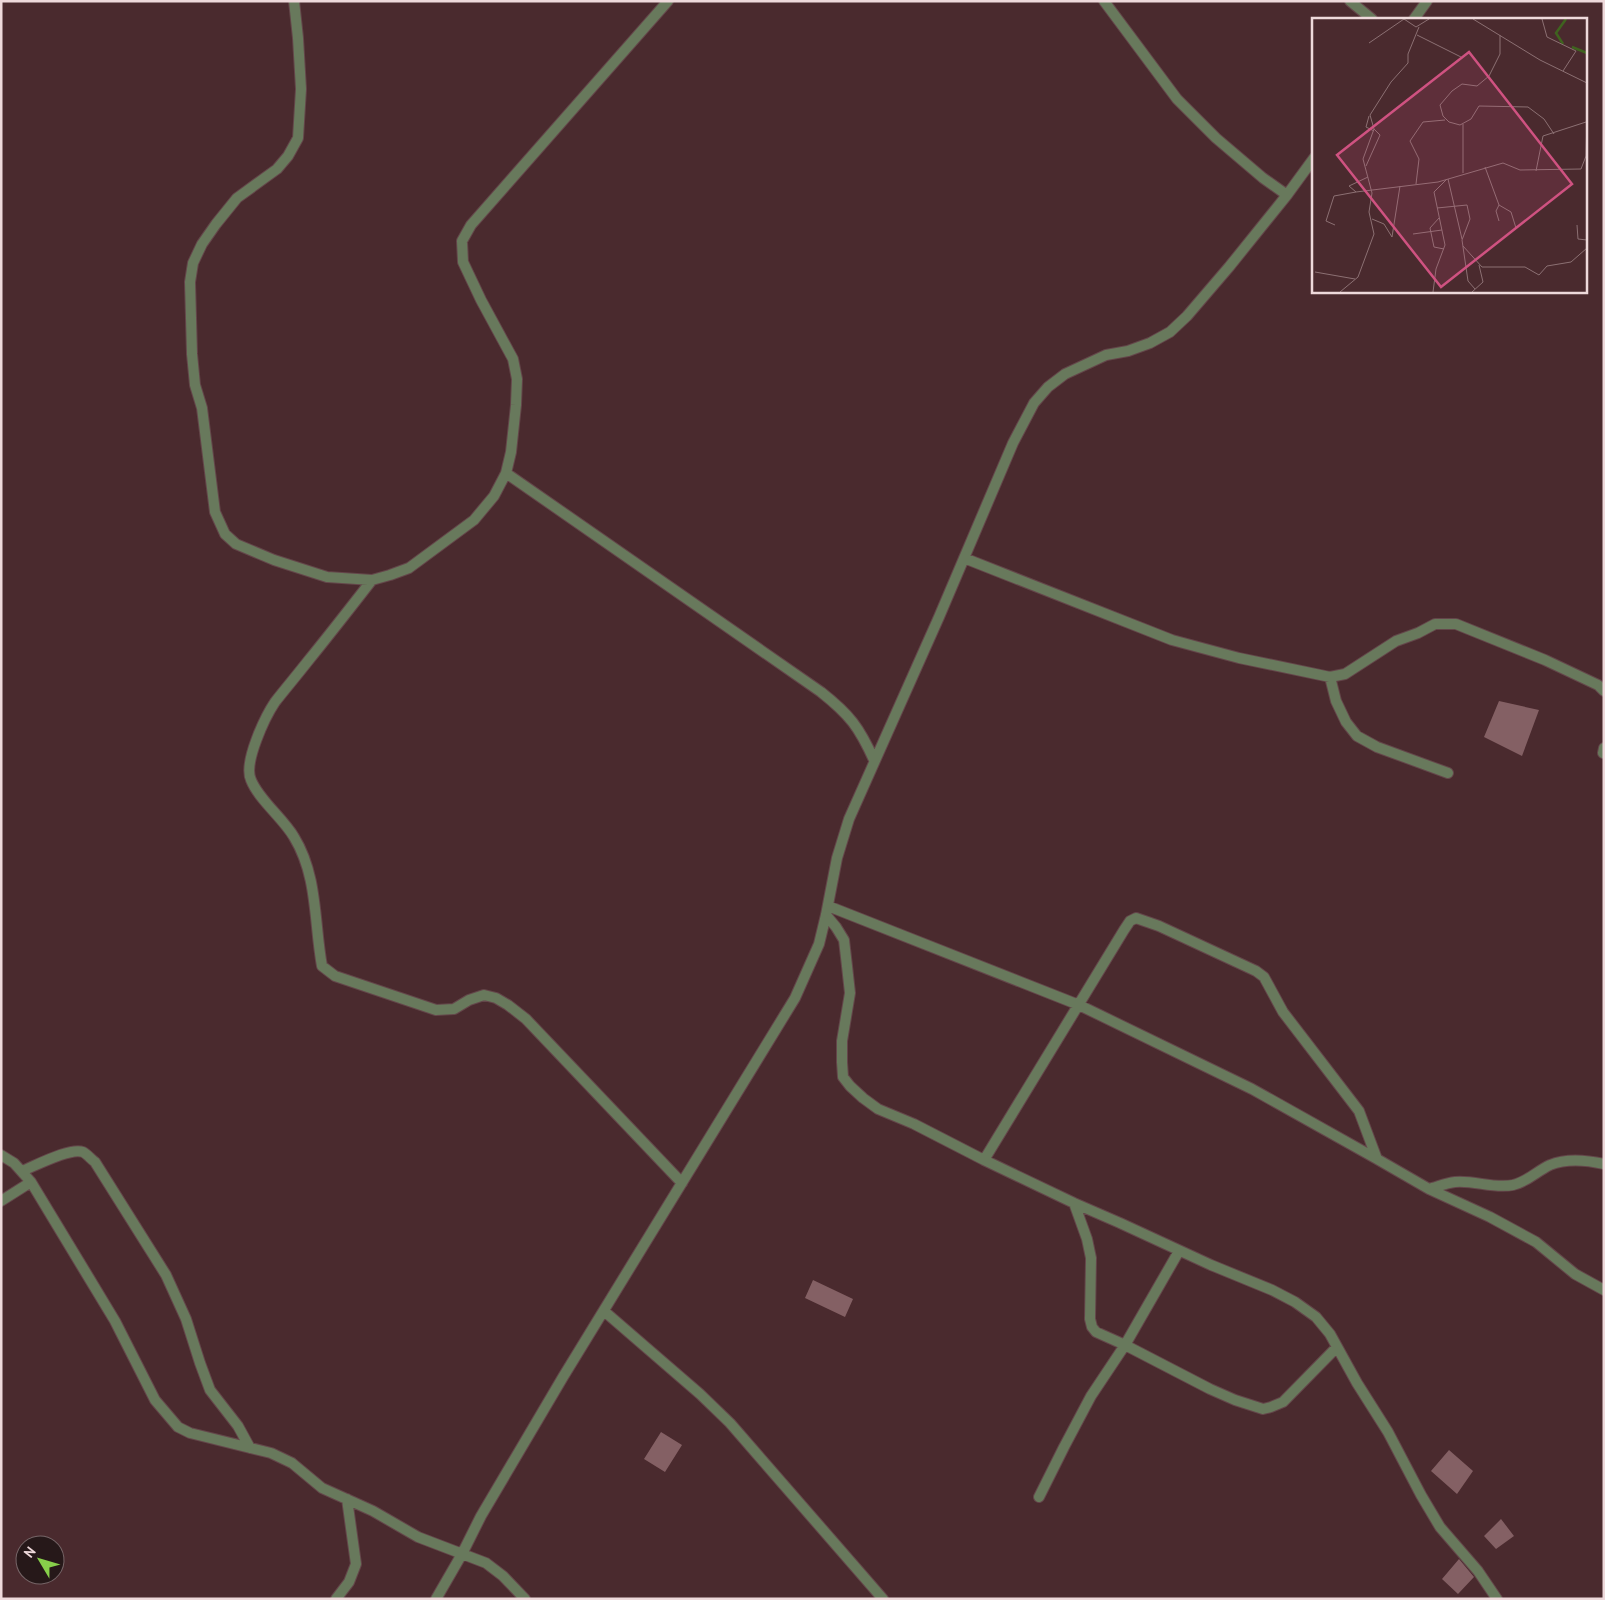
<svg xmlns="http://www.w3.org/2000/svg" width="1605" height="1600" font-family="'PT Sans',sans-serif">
<rect width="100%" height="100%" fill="#4a2a2e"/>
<path fill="#846064" d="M1499,701L1539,710L1522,756L1484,737Z
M813,1280L853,1299L845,1317L805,1298Z
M661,1432L682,1445L665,1472L644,1459Z
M1449,1450L1473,1471L1457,1494L1431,1471Z
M1501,1519L1514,1536L1496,1549L1484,1536Z
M1459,1559L1474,1577L1458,1594L1442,1579Z"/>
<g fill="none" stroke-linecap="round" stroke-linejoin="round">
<defs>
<path id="street" d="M294,1L298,38L301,89L298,138L288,156L277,169L237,198L216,224L202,244L193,263L190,282L192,354L195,385L202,408L215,512L225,534L236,544L274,560L327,577L372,580L390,575L409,568L474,520L494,496L506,473L511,452L516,405L517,379L513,359L481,300L463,262L462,241L471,225L668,1
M1104,1L1177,99L1216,138L1263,178L1287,195
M1350,1L1372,19
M1414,19L1427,1
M506,473L821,692C850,715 859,727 874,760
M964,558L1172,640L1239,658L1330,677L1345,674L1396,641L1418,633L1435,624H1456L1545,660L1598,685L1604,691
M372,580C351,607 330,634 308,661C297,675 286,688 275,702C265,717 243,763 251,780C259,800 283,818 294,837C318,876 314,923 322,966L335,976L436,1010L454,1009L469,1000L484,995L496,998L508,1005L526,1019L682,1183
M1330,677L1336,701L1346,722L1357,736L1377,747L1448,773
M1603,753L1604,748
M828,906L1079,1005L1252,1089L1377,1159
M826,915L836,927L844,940L847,966L850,993L842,1041V1062L843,1077L850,1086L863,1098L878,1109L914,1124L984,1160L1074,1203L1120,1223L1211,1265L1272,1290L1295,1302L1316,1317L1330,1334L1357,1383L1388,1432L1421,1495L1440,1527L1478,1571L1497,1599
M1,1155L14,1163L31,1182L115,1321L155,1400L178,1427L190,1433L271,1453L292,1463L322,1488L373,1511L418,1537L486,1563L503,1576L525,1599
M984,1160L1124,930L1130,921L1136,918L1159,926L1256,971L1264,977L1283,1012L1359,1111L1377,1159L1429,1189L1490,1217L1536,1242L1575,1274L1604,1290
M22,1171C35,1166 70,1147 83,1152C87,1154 91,1159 95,1162L166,1275L186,1319L200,1363L210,1390L238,1426L250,1448
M1429,1189C1437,1187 1446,1183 1455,1182C1474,1180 1494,1189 1513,1185C1527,1182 1537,1171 1550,1165C1567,1158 1586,1160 1604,1164
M1,1201L31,1182
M1074,1203L1087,1239L1091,1258L1090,1319L1092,1327L1096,1332L1125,1345L1210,1389L1235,1400L1263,1409L1271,1407L1283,1402L1337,1347
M604,1311L700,1394L730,1423L883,1599
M1039,1497L1064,1447L1091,1396L1125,1345L1179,1251
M336,1599L349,1582L356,1564L347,1499
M436,1599L462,1554L481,1516L563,1377L795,998L819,944L826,915L837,858L849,819L939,617L1013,443L1034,403L1048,387L1065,374L1106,355L1128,351L1150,343L1170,332L1187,316L1229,267L1287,195L1314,158"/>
</defs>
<use href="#street" stroke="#64464a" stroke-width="12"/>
<use href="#street" stroke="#68795c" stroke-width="10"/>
</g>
<g transform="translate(1312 18)">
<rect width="275" height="275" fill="#4a2a2e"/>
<path fill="none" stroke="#3f631f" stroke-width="2.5" d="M251,26L244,15L254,1M260,29L275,35"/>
<path fill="none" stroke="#8c7073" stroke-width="1" d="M92,1L104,9L117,1M161,1L228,42L275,65M230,1L235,19L264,33L251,53M105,17L149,39M188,17V36L177,58L165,68L150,66L140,73L128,87L131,98L137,104L148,107L159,101L167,88L216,89L232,101L242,116M57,25L92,1M57,98L54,109L62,113M151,106V155M54,148L68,117L62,111M173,149L187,187L199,194L204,210L198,215M224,153L231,118L274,104M56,159L37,168L44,174L126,164L191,145L208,152L269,151L274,138L275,99M136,161L150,221M104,166L107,141L98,123L111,104L133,102M125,190L155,187L158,201L150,222L156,263L163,271M127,200L118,210L122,229L132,231M60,201L72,206L80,219L88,168M187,203L184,193L187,187M23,207L14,203L22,178L44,174M265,207L266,221L275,222M101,216L130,212M151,228L170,249H213L227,257L235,248L259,244L275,230M3,254L43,261M28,274L46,259L62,216L57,194L60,175L51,141L62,111L58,97L79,64L96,45V36L107,9M121,274L124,251L133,227L122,174L135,161M160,274L171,264L167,247"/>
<path fill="#cf5281" fill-opacity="0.15" stroke="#cf5281" stroke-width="2.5" d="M157,34L260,166L129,269L25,137Z"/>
<rect width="275" height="275" fill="none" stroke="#eed9db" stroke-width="2.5"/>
</g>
<rect width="1605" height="1600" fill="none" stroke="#eed9db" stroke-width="5"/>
<g transform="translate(40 1560) rotate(308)"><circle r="24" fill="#261819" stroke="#766567"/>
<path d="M0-4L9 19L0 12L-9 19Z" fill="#87cf4a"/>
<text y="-8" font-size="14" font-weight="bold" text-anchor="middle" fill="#eed9db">N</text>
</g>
</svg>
